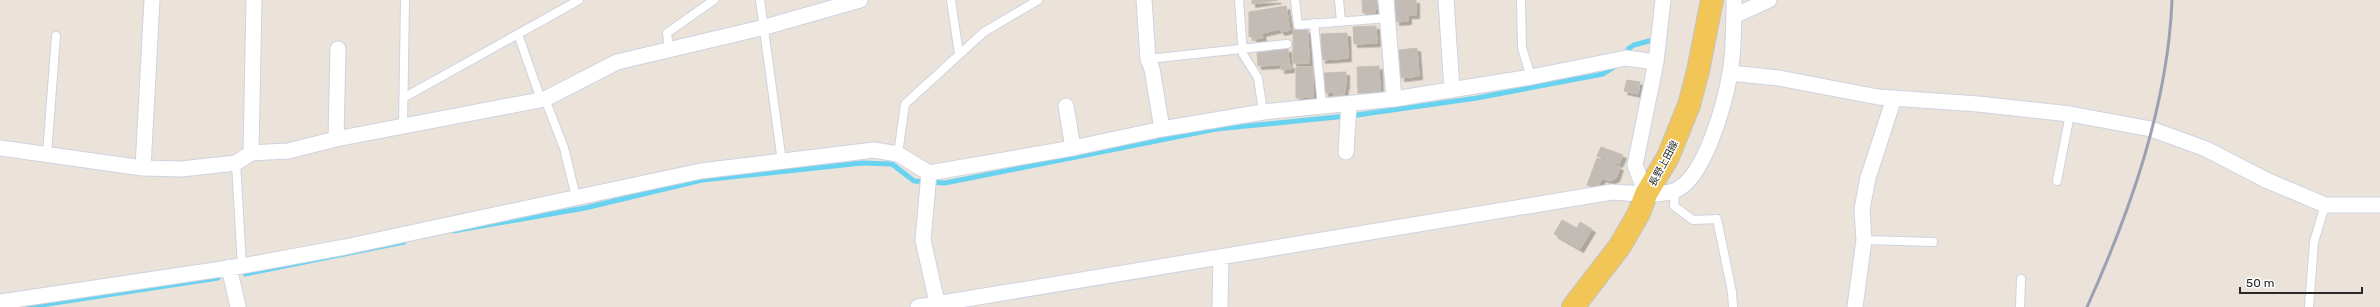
<svg xmlns="http://www.w3.org/2000/svg" width="2380" height="307" font-family="Rubik,'Noto Sans JP',sans-serif">
<defs>
<filter id="shadow"><feDropShadow dx="3.5" dy="3.5" stdDeviation="0" flood-color="#0004"/></filter>
</defs>
<rect width="100%" height="100%" fill="#ebe2d9"/>
<g fill="none" stroke-linecap="round" stroke-linejoin="round">
<path stroke="#68d3f0" stroke-width="5" d="M1628,49L1634,45L1649,41
M453,231L585,208L702,180L862,163L892,164L914,181L945,183L1216,129L1357,115L1477,98L1603,74L1614,67
M245,274L404,242
M28,307L218,278"/>
</g>
<path fill="#c3bcb6" stroke="#c6beb3" filter="url(#shadow)" d="M1252,0H1278L1252,4Z
M1362,0H1377V5H1380L1381,10L1375,9V13H1363Z
M1395,0H1416V15H1408V21L1396,22Z
M1286,6L1290,30L1281,32L1280,29L1262,33L1263,38L1253,39V36L1249,37V12Z
M1376,26L1377,43L1354,44L1353,27Z
M1293,30H1308L1309,63H1293Z
M1347,33L1348,58L1322,60L1321,34Z
M1417,48L1419,76L1401,78L1399,50Z
M1288,49L1289,64L1258,66L1257,52Z
M1291,65V69L1281,70V66Z
M1379,66L1380,92L1358,93L1357,67Z
M1296,67H1313V97L1296,98Z
M1346,72V86L1333,87V92L1325,93L1324,73Z
M1627,80L1640,82L1638,94L1624,91Z
M1334,87H1345L1344,97H1334Z
M1601,147L1623,155L1619,164L1597,156Z
M1597,158L1620,167L1616,178L1610,181L1602,178L1597,189L1587,185Z
M1562,220L1577,228L1580,222L1592,229L1580,249L1554,234Z"/>
<g fill="none" stroke-linecap="round" stroke-linejoin="round">
<defs>
<path id="lane" d="M760,0L782,162
M951,0L959,54
M1239,0L1243,54L1258,78L1263,112
M1295,0L1298,25L1388,18
M1339,0L1341,21
M1521,0L1522,48L1531,77
M1314,23L1322,106
M518,34L539,94L545,99L564,148L576,197
M669,49L667,33L714,0
M1148,59L1287,44
M405,97L579,0
M403,127L405,0
M47,154L56,36
M898,154L905,104L984,32L1038,0
M236,163L242,266
M2057,181L2070,114
M1675,190L1674,206L1693,220L1717,219L1732,292L1733,307
M1864,240L1933,242
M2020,307L2021,279
M2309,307L2314,242L2325,205"/>
<path id="street" d="M1144,0L1148,59L1152,69L1162,129
M1386,0L1394,99
M1446,0L1452,90
M1734,16L1769,0
M1730,73L1779,78L1878,97L1978,104L2070,114L2151,129L2206,149L2266,180L2325,205H2380
M1066,106L1073,148
M336,139L338,49
M0,148L143,168L181,169L236,163L251,153L288,151L336,139L545,99L617,62L765,27L860,0
M1346,152L1349,104
M251,153L254,0
M143,168L152,0
M929,173L923,240L938,307
M1646,194L1635,165L1656,62L1663,0
M229,267L238,307
M0,302L242,266L345,247L701,171L874,150L898,154L929,173L1073,148L1162,129L1263,112L1394,99L1531,77L1626,58L1656,62
M918,307L1612,192C1628,193 1661,197 1676,190C1705,177 1725,103 1730,73C1734,50 1734,24 1734,0
M1220,307L1221,257
M1855,307L1864,240L1862,209L1868,178L1894,98"/>
<path id="primary" d="M1573,307L1620,246L1639,213L1646,194L1668,157L1689,105L1698,71L1712,0"/>
</defs>
<use href="#lane" stroke="#ced3e1" stroke-width="10"/>
<use href="#street" stroke="#ced3e1" stroke-width="17"/>
<use href="#primary" stroke="#c3c3c3" stroke-width="24"/>
<use href="#lane" stroke="#fff" stroke-width="8"/>
<use href="#street" stroke="#fff" stroke-width="15"/>
<use href="#primary" stroke="#f2c656" stroke-width="22"/>
<path stroke="#9ca0b3" stroke-width="3" d="M2087,307C2130,212 2168,105 2172,0"/>
</g>
<g text-anchor="middle" stroke-width="3" stroke-linejoin="round" paint-order="stroke">
<g font-size="10" fill="#282828" stroke="#fff">
<text transform="translate(1663 163) rotate(-62)" y="4">長野上田線</text>
</g>
</g>
<path d="M2240 287v6h122v-6" fill="none" stroke="#282828" stroke-width="2"/>
<text x="2246" y="287" font-size="12" fill="#282828" stroke="#ffffff" stroke-width="3" paint-order="stroke">50 m</text>
</svg>
